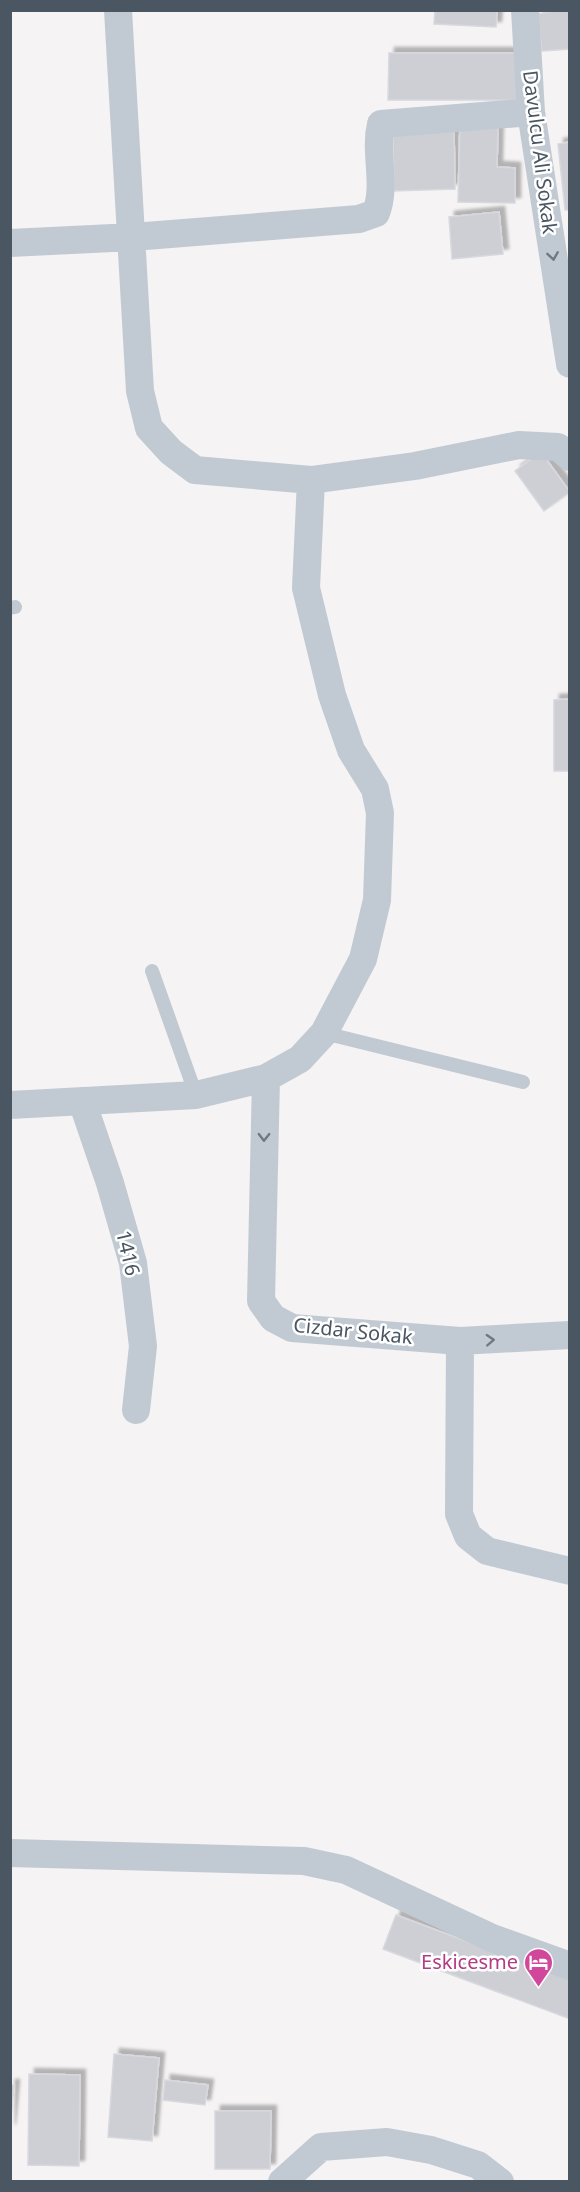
<svg xmlns="http://www.w3.org/2000/svg" width="580" height="2192" font-family="'Noto Sans',sans-serif">
<defs>
<filter id="shadow"><feDropShadow dx="5.5" dy="-5.5" stdDeviation="1.5" flood-color="#0004"/></filter>
</defs>
<rect width="100%" height="100%" fill="#f5f3f3"/>
<path fill="#cdcfd5" stroke="#d7d9de" stroke-width="1.5" filter="url(#shadow)" d="M435,10H497L496,27L434,24Z
M558,10H570V49L542,51L538,14Z
M389,53H523V100H388Z
M460,124H498L497,167L515,168V203L458,202Z
M454,130L455,189L394,191L393,132Z
M570,142V210H565L558,144Z
M499,212L503,254L452,259L449,217Z
M541,452L570,492L544,511L515,471Z
M570,699V771H554V700Z
M396,1915L570,1980V2019L383,1949Z
M114,2054L159,2058L152,2141L108,2137Z
M29,2074L80,2075L79,2166L28,2165Z
M165,2080L208,2085L205,2105L163,2100Z
M10,2085H14L10,2130Z
M215,2111H271L270,2169H215Z"/>
<g fill="none" stroke-linecap="round" stroke-linejoin="round">
<path stroke="#c1cad2" stroke-width="14" d="M10,608L15,607
M152,971L196,1095
M324,1033L523,1082"/>
<path stroke="#c1cad2" stroke-width="28" d="M118,10L140,391L149,428L171,452L195,470L311,480L415,466L519,445L558,447L570,457
M525,10L531,112L570,364
M10,243L133,237L359,219L376,213C387,184 374,153 381,124L531,112
M266,1078L261,1301L273,1318L292,1328L460,1341L570,1335
M82,1101L110,1183L133,1263L143,1346L136,1410
M10,1105L196,1095L266,1078L300,1059L324,1033L363,959L377,900L380,813L375,789L351,750L332,695L306,588L311,480
M460,1341L459,1514L468,1536L487,1551L570,1571
M10,1853L304,1861L346,1870L492,1938L570,1966
M282,2182L321,2147L387,2142L431,2150L478,2165L500,2182"/>
</g>
<defs><path id="oneway-chevron" d="M-2-3.5L2.5 0L-2 3.5" fill="none" stroke-width="1.6" stroke-linecap="round" stroke-linejoin="round" transform="scale(1.5)"/></defs>
<g stroke="#6e7983">
<use href="#oneway-chevron" transform="translate(553 256) rotate(81)"/>
<use href="#oneway-chevron" transform="translate(264 1137) rotate(91)"/>
<use href="#oneway-chevron" transform="translate(490 1340) rotate(-3)"/>
</g>
<defs>
<symbol id="hotel-pin" viewBox="-11 -11 22 30"><path d="M0 17L-7.5 6A9.5 9.5 0 1 1 7.5 6Z" fill="#d1479c" stroke="#fff"/><path d="M-6-4.5h1.5V1H6V5H4.5V3h-9V5H-6ZM-4 0a1.8 1.8 0 1 1 3.6 0ZM.5 0V-2.5h3Q6-2.5 6 0Z" fill="#fff"/></symbol>
</defs>
<g fill-rule="evenodd">
<use href="#hotel-pin" x="522" y="1946" width="33" height="45"/>
</g>
<g text-anchor="middle" stroke-width="5" stroke-linejoin="round" paint-order="stroke">
<g font-size="20" fill="#4a5661" stroke="#fff">
<text transform="translate(540 152) rotate(83)" y="7">Davulcu Ali Sokak</text>
<text transform="translate(128 1253) rotate(77)" y="7">1416</text>
<text transform="translate(353 1331) rotate(6)" y="7">Cizdar Sokak</text>
</g>
<g font-size="20" fill="#b23c85" stroke="#fff" text-anchor="end">
<text x="518" y="1969">Eskicesme</text>
</g>
</g>
<rect width="580" height="2192" fill="none" stroke="#4a5661" stroke-width="24"/>
</svg>
